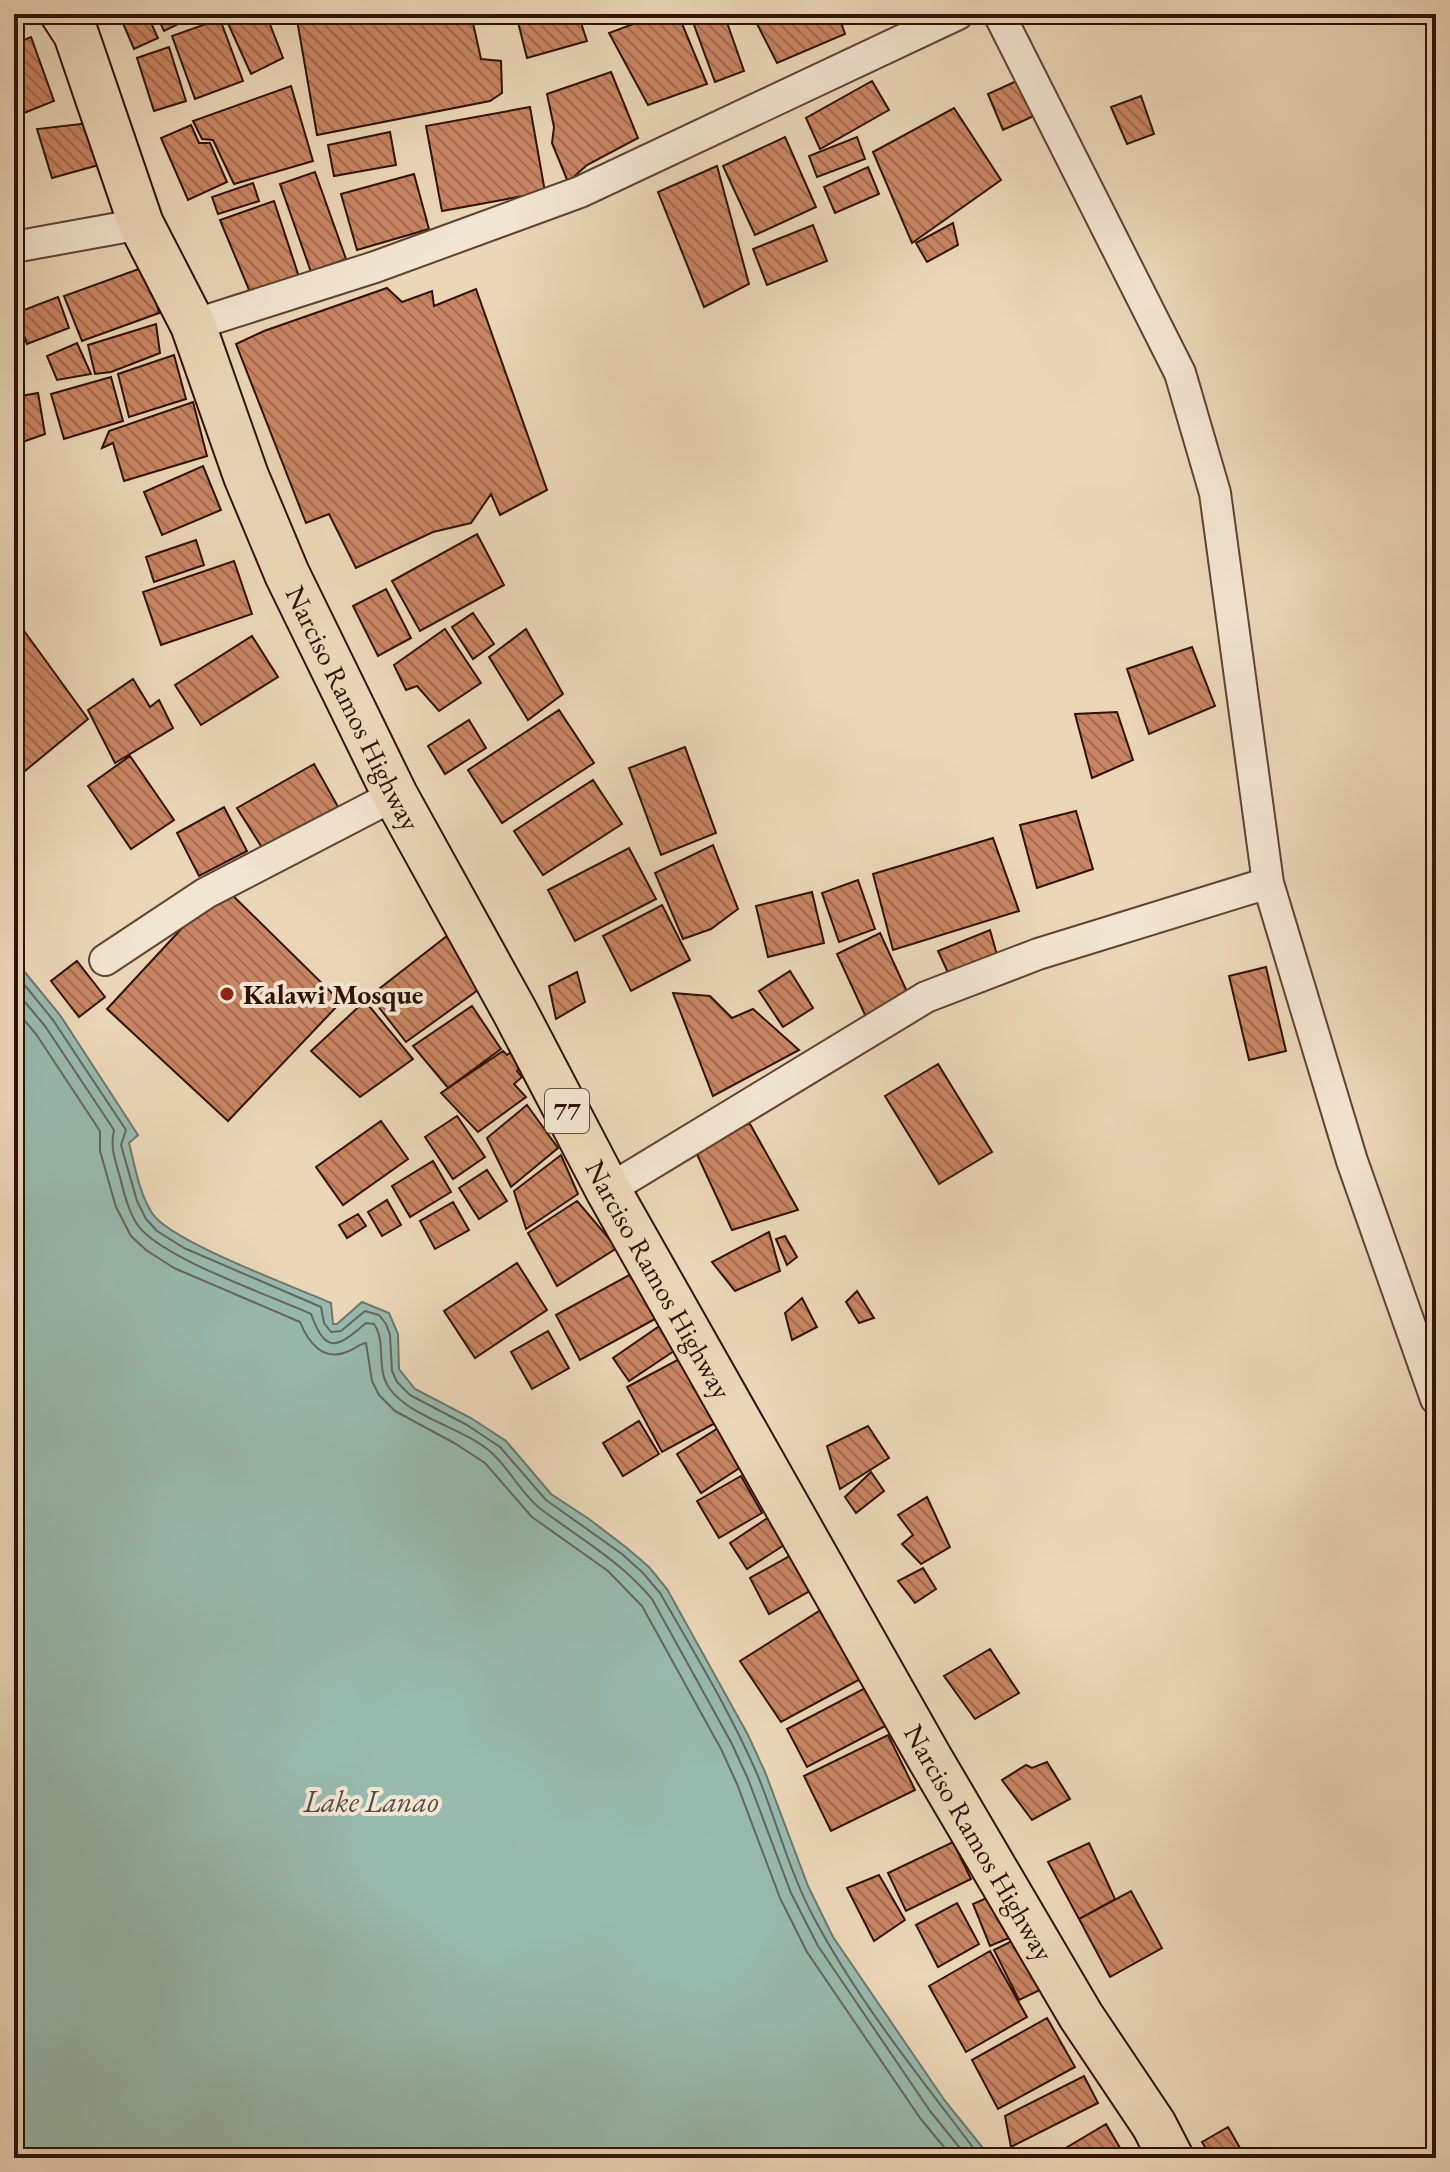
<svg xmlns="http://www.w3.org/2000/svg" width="1450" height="2172" font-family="'EB Garamond',serif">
<defs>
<pattern id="building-back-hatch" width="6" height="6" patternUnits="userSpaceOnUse" patternTransform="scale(2)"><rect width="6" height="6" fill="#c98563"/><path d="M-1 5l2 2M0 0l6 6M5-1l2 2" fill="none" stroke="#a46b50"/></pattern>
</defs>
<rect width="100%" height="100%" fill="#ebd7b8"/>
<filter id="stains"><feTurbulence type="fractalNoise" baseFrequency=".0025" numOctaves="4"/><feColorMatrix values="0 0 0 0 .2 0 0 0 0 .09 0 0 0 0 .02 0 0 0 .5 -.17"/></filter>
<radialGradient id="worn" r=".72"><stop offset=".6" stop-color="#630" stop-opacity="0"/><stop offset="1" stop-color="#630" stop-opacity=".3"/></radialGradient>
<path fill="#98baaf" stroke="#6e776c" stroke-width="2" d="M14,959L60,1015L138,1135L129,1143C135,1166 139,1193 152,1213C169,1241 295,1287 331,1303L333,1324H337L362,1302L389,1313L398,1334L399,1369L415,1389L471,1418L506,1441L551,1494L589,1519L627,1548L649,1567L667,1589L748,1735L765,1772L808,1886L833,1937L945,2101L991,2158H14Z"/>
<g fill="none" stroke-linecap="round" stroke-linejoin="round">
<path stroke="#64665b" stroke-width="2" d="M14,972L53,1020L126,1130L121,1145L137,1201L146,1219L157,1231L184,1248L321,1307L324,1323L331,1332L341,1331L365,1311L379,1315L386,1324L390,1335L392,1371L397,1382L410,1395L467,1425L500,1447L546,1500L622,1554L643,1573L660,1593C694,1652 731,1713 758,1776C777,1823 790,1873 814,1918C860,2004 922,2080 981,2158
M14,989L45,1026L114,1130C110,1147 115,1160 120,1177C124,1193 128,1210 137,1224C158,1257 272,1296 311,1314C326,1355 337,1348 366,1323L374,1324C387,1343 375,1369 390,1389C411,1418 465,1428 493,1454C511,1471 522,1495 542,1510C581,1539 620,1561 652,1599L732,1744L748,1779L791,1893L818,1946L930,2111L968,2158
M14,1008L36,1034L100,1131V1151L116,1207L131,1236L146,1250L174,1268L300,1322C308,1342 323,1363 349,1351C356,1348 359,1344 366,1343L372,1381L379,1395L395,1411L456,1444L485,1463L532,1517L608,1571L642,1606L721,1749L737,1784L780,1898L807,1952L920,2118L953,2158"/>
</g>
<path fill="url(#building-back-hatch)" stroke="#301207" stroke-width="2" d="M119,14H147L158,38L134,49Z
M156,14H192L193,17L164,31Z
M242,14H266L283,58L251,74L226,19Z
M296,14H471L481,59L501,61L502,93L490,101L317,135Z
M516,14H578L587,41L527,58Z
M660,14H678L707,84L648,105L609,33Z
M690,14H724L744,71L715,82Z
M752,14H838L845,34L777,63Z
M220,19L243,81L195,99L172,36Z
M31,37L54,101L14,117V44Z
M169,47L186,101L154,111L137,58Z
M611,72L638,138L587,165L568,182L552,143L554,127L547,94Z
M1021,79L1036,115L1003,130L988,94Z
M872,81L889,110L820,149L806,118Z
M291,86L313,161L234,184L213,140L202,139L193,121Z
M1141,96L1154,134L1127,144L1111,107Z
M530,107L545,192L442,211L426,126Z
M954,108L1001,180L912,243L873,152Z
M98,122L106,163L52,178L37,129Z
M191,125L199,143H210L227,182L188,200L161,138Z
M390,132L396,165L334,176L328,145Z
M785,137L816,207L755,235L723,166Z
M857,137L865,159L817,177L809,156Z
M717,166L749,284L704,307L658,192Z
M868,167L879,194L835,213L824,187Z
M315,172L346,259L311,272L280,184Z
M414,174L429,229L357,250L341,194Z
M253,183L259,201L218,214L212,197Z
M274,201L301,283L252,297L220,220Z
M953,223L958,245L927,262L916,243Z
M813,225L827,261L767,285L753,249Z
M147,266L159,313L82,341L64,296Z
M387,288L402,302L432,291L434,306L476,289L547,490L500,515L491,494L471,523L433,532L356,568L329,514L306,523L236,344L264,331Z
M58,297L69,328L27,344L16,313Z
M156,324L160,353L111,372L95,374L88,345Z
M77,343L91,374L57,380L47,356Z
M174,355L186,399L129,417L118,374Z
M111,377L123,421L64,439L51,394Z
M14,390L15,397L38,393L45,434L14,445Z
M193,402L207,456L124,481L113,443L102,448L109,431Z
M203,466L221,510L162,535L144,492Z
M477,534L504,585L420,631L392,581Z
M196,540L204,565L154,582L146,557Z
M234,561L252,614L161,645L143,592Z
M386,589L411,638L378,656L353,606Z
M473,613L494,644L473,659L452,627Z
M14,617L88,719L14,780Z
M445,629L481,683L439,711L417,686L406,690L394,665Z
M526,629L563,694L528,720L489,657Z
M252,636L278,677L201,725L175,685Z
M1192,647L1215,706L1149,734L1127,669Z
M133,679L150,707L159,700L173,728L115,763L88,710Z
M559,710L594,763L502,823L468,770Z
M1117,712L1133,760L1092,778L1075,714Z
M469,720L486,748L445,774L428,746Z
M685,747L716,833L661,855L629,768Z
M130,756L174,820L131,849L88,786Z
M314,764L341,812L266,854L237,808Z
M593,780L622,824L543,875L514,831Z
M224,807L247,851L199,876L177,833Z
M1076,811L1093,869L1037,888L1020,825Z
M993,838L1019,911L893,950L873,874Z
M713,845L738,909L711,929L683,939L655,873Z
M629,848L656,899L575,941L548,890Z
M858,880L875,929L839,942L822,893Z
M222,885L341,1002L228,1121L107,1009Z
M812,892L824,943L768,957L756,906Z
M662,905L690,960L631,991L603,936Z
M990,930L997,955L950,977L938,951Z
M452,932L485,985L406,1042L370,996Z
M880,933L909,996L866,1017L837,954Z
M77,961L105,997L79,1017L51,981Z
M1266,967L1286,1051L1249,1060L1229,976Z
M790,971L813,1008L783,1027L759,991Z
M577,972L585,1002L556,1019L549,986Z
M673,993L710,996L732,1018L753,1009L799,1050L713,1096Z
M365,1001L413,1059L360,1097L311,1051Z
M472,1006L501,1049L448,1088L413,1046Z
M520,1045L531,1060L517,1071L522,1077L514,1084L526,1097L478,1132L441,1093L503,1051L507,1055Z
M938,1064L992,1152L939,1184L885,1096Z
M527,1105L558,1148L511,1187L487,1138Z
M457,1116L485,1157L453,1179L425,1137Z
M381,1121L408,1159L343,1205L316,1167Z
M750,1124L798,1210L732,1230L688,1135Z
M561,1155L578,1194L526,1229L514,1191Z
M433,1161L451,1192L410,1217L392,1186Z
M487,1170L507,1201L479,1219L459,1188Z
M387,1200L401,1225L382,1236L368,1212Z
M577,1201L617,1248L557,1286L528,1233Z
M453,1202L469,1230L435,1249L420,1221Z
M358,1214L366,1226L347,1238L339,1225Z
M769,1232L780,1271L735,1291L712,1262Z
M785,1236L797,1257L787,1265L776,1239Z
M517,1263L547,1310L475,1358L444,1311Z
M631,1274L655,1319L580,1360L556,1315Z
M857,1291L874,1318L859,1323L846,1302Z
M802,1298L817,1327L792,1340L785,1313Z
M661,1325L677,1349L629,1381L613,1358Z
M548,1331L569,1368L532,1389L511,1352Z
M683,1357L719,1421L662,1452L627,1387Z
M639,1421L659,1454L623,1476L603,1443Z
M868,1426L889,1458L840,1489L827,1446Z
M720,1427L744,1465L701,1493L677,1454Z
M871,1472L884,1491L856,1513L845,1497Z
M741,1476L762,1513L719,1538L697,1501Z
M927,1497L950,1547L921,1564L902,1544L913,1535L898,1515Z
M775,1513L792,1540L747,1569L730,1543Z
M795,1553L815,1588L769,1614L750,1578Z
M923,1568L936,1589L915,1603L898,1581Z
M824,1608L864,1677L781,1722L740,1661Z
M990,1649L1019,1693L975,1719L944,1676Z
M869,1686L889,1724L807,1767L787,1729Z
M888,1735L915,1790L831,1831L804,1776Z
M1047,1762L1070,1799L1032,1820L1002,1780L1026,1765L1032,1768Z
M953,1842L971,1879L906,1911L888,1873Z
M1089,1843L1115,1899L1079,1919L1048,1862Z
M879,1875L905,1920L874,1941L847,1888Z
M1131,1891L1162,1948L1110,1977L1079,1919Z
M991,1896L1009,1938L990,1946L973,1904Z
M957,1903L979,1944L938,1967L916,1925Z
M1018,1938L1042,1989L1019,2000L994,1950Z
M990,1951L1027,2017L966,2052L929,1986Z
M1047,2018L1075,2067L998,2109L972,2060Z
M1084,2076L1098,2103L1011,2147L1005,2116Z
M1106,2124L1126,2158H1049Z
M1228,2127L1240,2148L1223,2158H1212L1202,2142Z"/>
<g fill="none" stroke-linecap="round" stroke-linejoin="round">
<defs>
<path id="street" d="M999,14L1180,373L1215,493L1268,883
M14,247L141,224
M193,325L375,267L580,192L958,14
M105,960L206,893L395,795
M608,1190L926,997L1038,954L1268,883L1352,1161L1436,1399"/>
<g id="highway">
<path id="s1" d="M63,14L76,34L141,224L193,325L246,476L287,574L395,795L515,1012L608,1190L929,1757L1081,2016L1154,2125L1171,2158"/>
</g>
</defs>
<use href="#street" stroke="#5f4333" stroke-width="34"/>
<use href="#highway" stroke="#301207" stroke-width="48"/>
<use href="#street" stroke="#f2e5d1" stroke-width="30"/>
<use href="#highway" stroke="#ebd7b8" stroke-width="44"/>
</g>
<circle fill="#8f2418" stroke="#f2e5d1" stroke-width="3" cx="227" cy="994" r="8"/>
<g text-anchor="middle" stroke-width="8" stroke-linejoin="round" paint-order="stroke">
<rect fill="#f2e5d1" stroke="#6a5144" stroke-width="2" x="545" y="1089" width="44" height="44" rx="6"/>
<g font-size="26" font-weight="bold" fill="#301207">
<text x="567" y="1120">77</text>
</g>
<g font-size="28" fill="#301207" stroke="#f2e5d1">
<text dy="10" stroke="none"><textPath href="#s1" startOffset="754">Narciso Ramos Highway</textPath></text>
<text dy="10" stroke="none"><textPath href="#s1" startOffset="1402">Narciso Ramos Highway</textPath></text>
<text dy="10" stroke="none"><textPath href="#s1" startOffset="2050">Narciso Ramos Highway</textPath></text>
</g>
<g font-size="28" font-weight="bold" fill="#301207" stroke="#f2e5d1" text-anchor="start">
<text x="243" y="1004">Kalawi Mosque</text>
</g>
<g font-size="30" font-style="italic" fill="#544d42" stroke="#f2e5d1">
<text x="371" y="1812">Lake Lanao</text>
</g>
</g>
<rect width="1450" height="2172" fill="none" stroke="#ebd7b8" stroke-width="48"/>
<rect x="16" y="16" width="1418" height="2140" fill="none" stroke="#301207" stroke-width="4"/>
<rect x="24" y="24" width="1402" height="2124" fill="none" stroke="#301207" stroke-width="2"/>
<rect width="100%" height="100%" filter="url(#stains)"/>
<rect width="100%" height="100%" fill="url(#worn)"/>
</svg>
